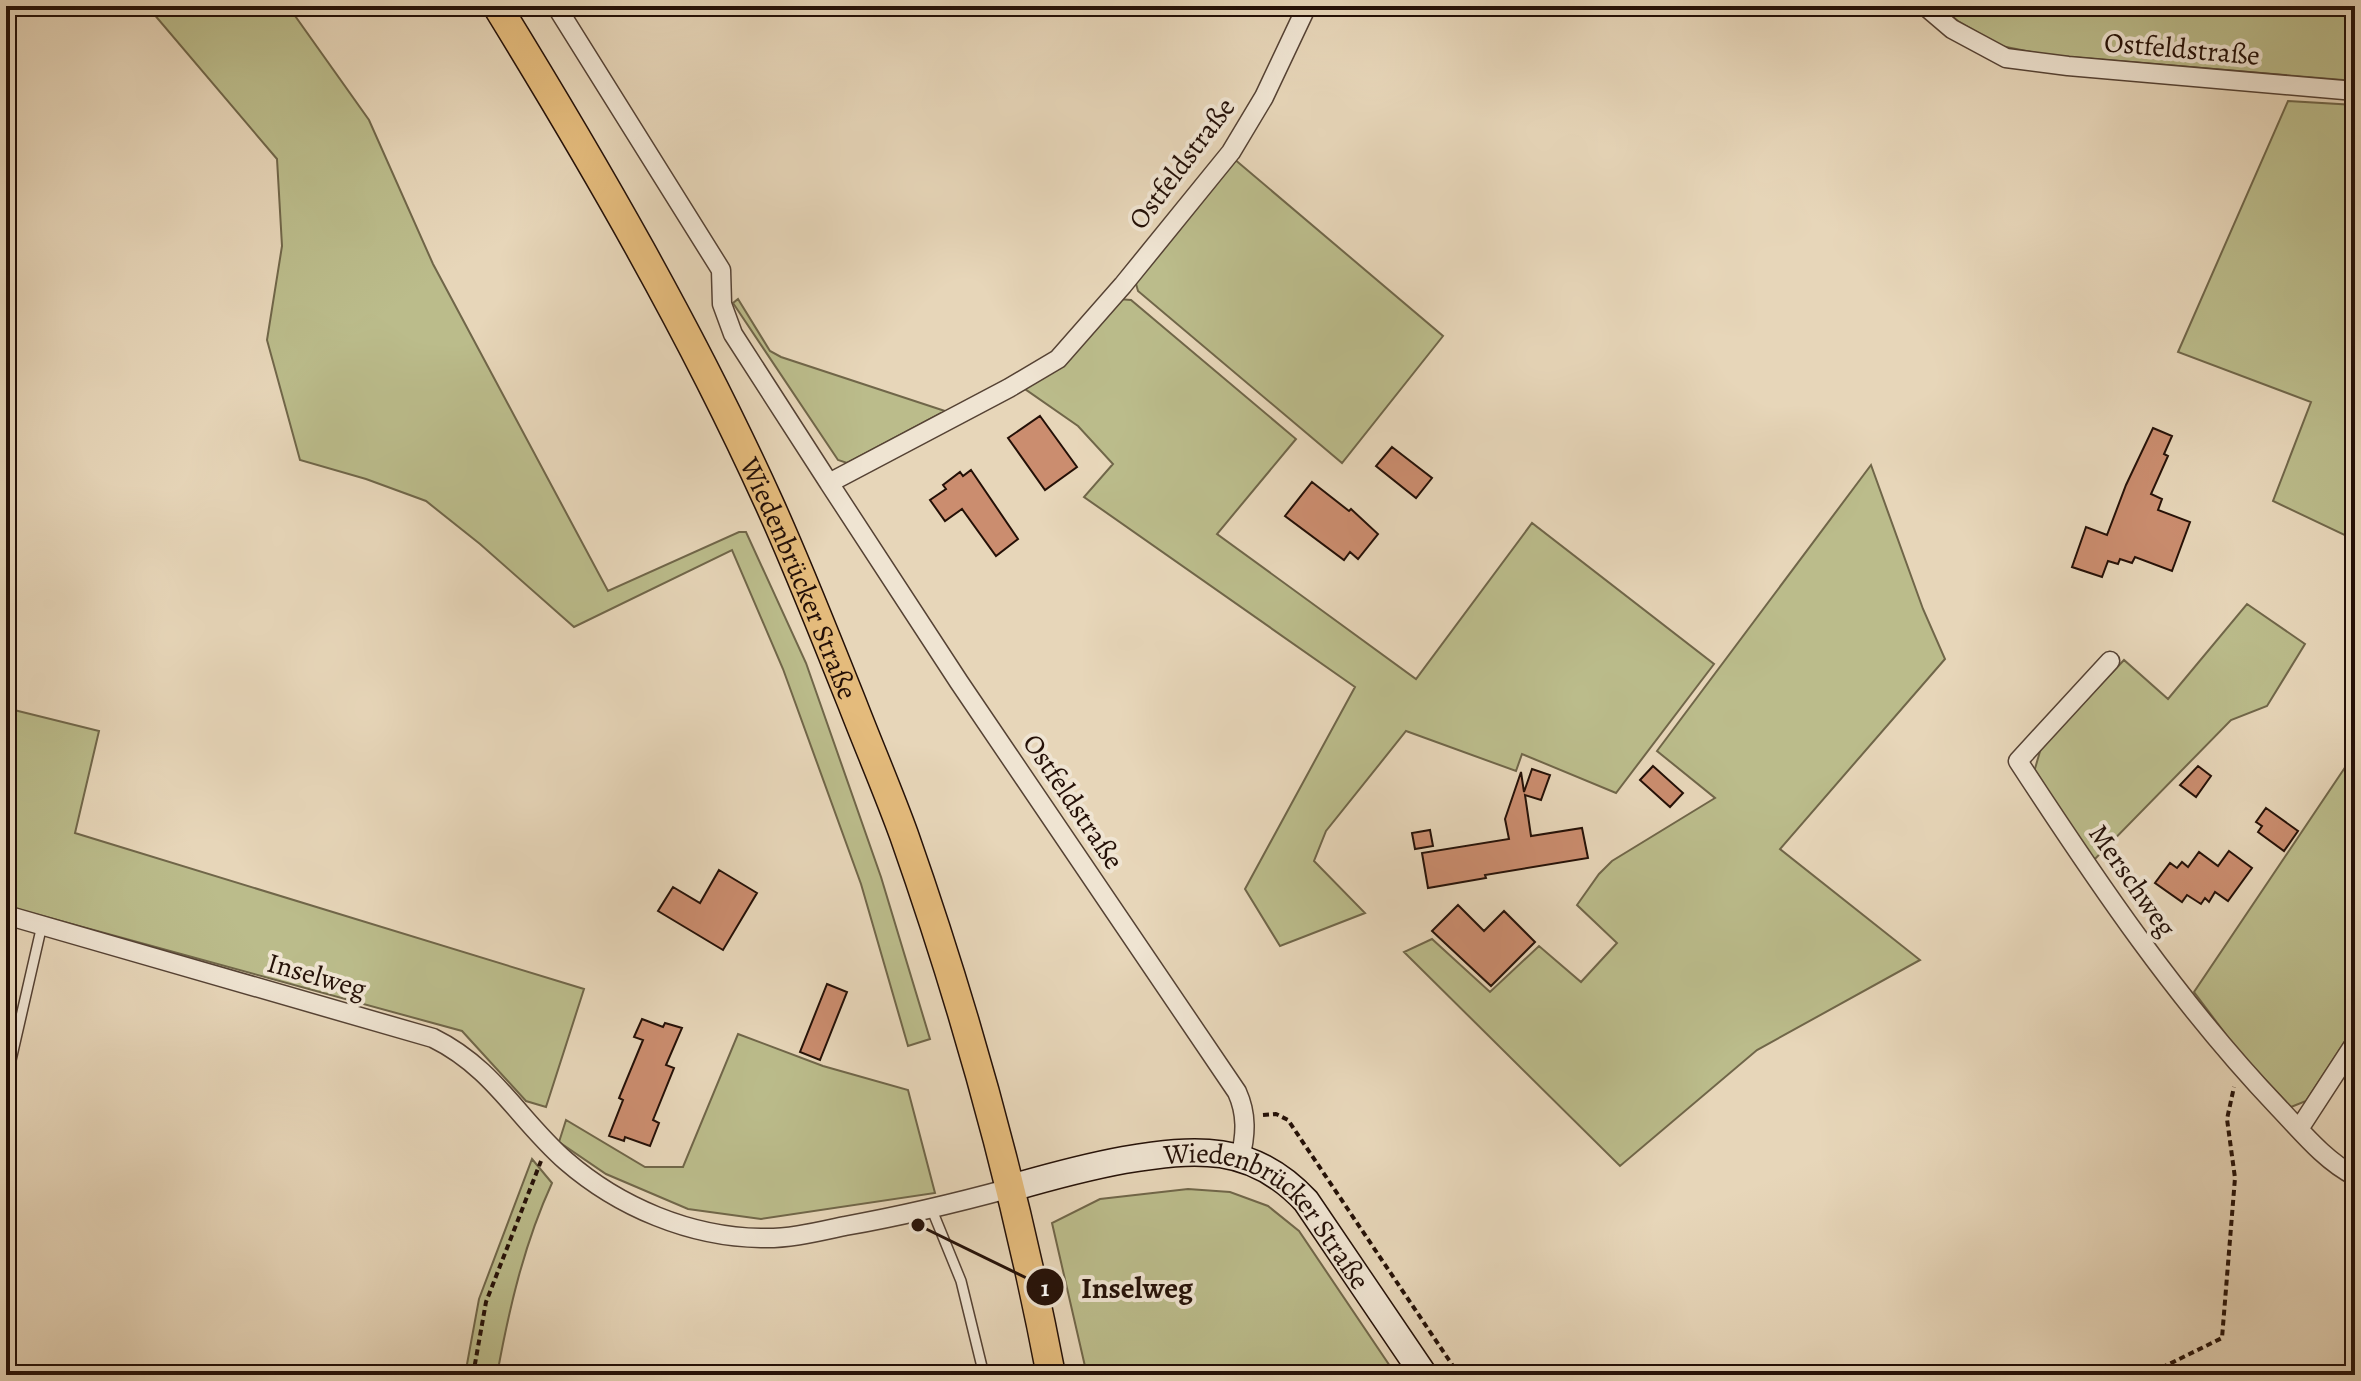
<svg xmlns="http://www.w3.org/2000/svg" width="2361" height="1381" font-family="Alegreya,serif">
<rect width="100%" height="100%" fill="#e7d6b9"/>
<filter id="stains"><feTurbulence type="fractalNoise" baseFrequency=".0025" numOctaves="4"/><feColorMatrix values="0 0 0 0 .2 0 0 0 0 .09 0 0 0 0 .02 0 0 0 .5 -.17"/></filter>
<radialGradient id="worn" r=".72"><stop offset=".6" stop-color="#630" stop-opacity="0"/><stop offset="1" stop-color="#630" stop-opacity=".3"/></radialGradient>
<path fill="#bbbc8b" stroke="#706649" stroke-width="2" d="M147,6H288L369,120L433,264L608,591L739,532H746L806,663L881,877L930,1039L908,1046L861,884L783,669L732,550L574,627L480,544L426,501L366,479L300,460L267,340L282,246L277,159Z
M1939,6H2355V81L2047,55L2001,46L1958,21Z
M2288,101L2355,105V540L2273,501L2311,402L2178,352Z
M1233,158L1443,336L1342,463L1138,291L1135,280Z
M738,299L770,351L781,357L945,411L847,463L838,460L733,303Z
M1118,299L1131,300L1296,439L1217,534L1416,679L1532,523L1714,664L1616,793L1522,754L1516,771L1406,731L1326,831L1314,861L1365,913L1280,946L1245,889L1355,687L1084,497L1113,464L1078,426L1025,389Z
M1871,465L1923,609L1945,659L1780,849L1920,960L1757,1050L1620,1166L1404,952L1432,939L1490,992L1539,946L1581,982L1617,943L1577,905L1599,874L1612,861L1715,798L1657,751Z
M2247,604L2305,644L2267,706L2231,720L2094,860L2034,772L2041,748L2124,660L2168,699Z
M6,708L99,731L75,833L584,989L546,1107L526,1101L462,1031L6,906Z
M2346,766L2355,774V1026L2306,1101L2291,1107L2239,1052L2194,992Z
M738,1034L823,1066L908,1090L935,1193L761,1219L688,1209L606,1174L559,1142L566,1120L645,1167H683Z
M532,1159L552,1183C524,1244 509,1309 497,1375H465L479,1299Z
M1188,1189L1230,1192L1268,1206L1299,1231L1396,1375H1087L1052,1223L1100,1199Z"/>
<path fill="#cb8d6f" stroke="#241007" stroke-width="2" d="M1040,416L1077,467L1045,490L1008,438Z
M2153,428L2172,436L2164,454L2168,456L2151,494L2162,499L2158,510L2190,522L2172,571L2135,557L2132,563L2120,559L2118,564L2108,561L2102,577L2072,567L2086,527L2107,535L2126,485Z
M1392,447L1432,478L1416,498L1376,466Z
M971,470L1018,539L996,556L962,509L945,521L930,500L946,489L943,485L960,472L963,476Z
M1312,482L1349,511L1351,509L1378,534L1358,559L1350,552L1344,560L1285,516Z
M1653,766L1683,793L1670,807L1640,780Z
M2198,766L2211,776L2196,797L2180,785Z
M1532,769L1550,775L1541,800L1525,795L1531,836L1582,828L1588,858L1485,875L1486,878L1428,888L1422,853L1509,839L1505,819L1521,772L1524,792Z
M2266,808L2298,831L2284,851L2258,832L2262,826L2256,822Z
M1430,830L1433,846L1415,849L1412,833Z
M2229,851L2252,868L2228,901L2215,892L2209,902L2205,898L2201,904L2187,895L2182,902L2155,883L2170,863L2177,868L2182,862L2188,867L2199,852L2218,866Z
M719,870L757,893L723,950L658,911L673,887L700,903Z
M1458,905L1484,931L1504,911L1535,942L1491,986L1432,931Z
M827,984L847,992L820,1060L800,1052Z
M642,1019L663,1027L665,1023L682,1028L666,1065L674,1068L653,1120L659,1123L650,1146L625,1137L624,1141L609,1136L623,1100L619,1098L643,1040L634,1037Z"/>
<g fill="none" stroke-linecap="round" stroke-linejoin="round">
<defs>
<path id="service" d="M6,1082L42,925
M932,1210L961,1281L984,1375"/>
<path id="minor" d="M556,6L721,270L722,304L733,334L829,483
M1925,6L1952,29L2006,58L2068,66L2355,91
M2110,661L2018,761C2097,882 2178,1002 2278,1107C2301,1131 2325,1161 2355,1176
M6,915L433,1038C494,1068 518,1119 566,1161C619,1207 690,1237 761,1238C789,1239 817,1232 845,1226C901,1216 956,1203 1011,1188
M2299,1129L2355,1043
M1240,1158C1246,1135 1247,1114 1237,1092L959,682L829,483L1009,388L1058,359L1123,285L1231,152L1264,97L1307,6"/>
<g id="secondary">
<path id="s1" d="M1011,1188C1049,1177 1086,1167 1124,1160C1195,1148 1252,1143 1306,1201L1424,1375"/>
</g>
<g id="primary">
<path id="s2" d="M497,6C596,167 691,331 769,503C799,569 825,636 852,703C869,747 888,791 904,835C966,1011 1016,1192 1051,1375"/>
</g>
</defs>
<use href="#service" stroke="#554234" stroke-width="12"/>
<use href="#minor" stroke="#554234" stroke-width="21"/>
<use href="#secondary" stroke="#241007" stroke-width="29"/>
<use href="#primary" stroke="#241007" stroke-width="31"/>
<path stroke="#241007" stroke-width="4" stroke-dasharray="6 4" stroke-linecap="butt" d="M1263,1115L1276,1114L1288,1120L1459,1375
M473,1375L486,1302L541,1161
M2157,1375V1370L2222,1338L2235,1178L2227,1119L2234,1087"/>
<use href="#service" stroke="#efe4d2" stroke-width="9"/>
<use href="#minor" stroke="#efe4d2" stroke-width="18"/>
<use href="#secondary" stroke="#efe4d2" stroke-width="26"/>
<use href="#primary" stroke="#e4bb7c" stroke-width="28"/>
</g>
<g text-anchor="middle" stroke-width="8" stroke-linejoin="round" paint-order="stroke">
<g font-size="28" fill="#241007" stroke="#efe4d2">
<text transform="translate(2182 48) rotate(5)" y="10">Ostfeldstraße</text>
<text transform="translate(1181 163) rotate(-53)" y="10">Ostfeldstraße</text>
<text dy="10" stroke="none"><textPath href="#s2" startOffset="648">Wiedenbrücker Straße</textPath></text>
<text transform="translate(1074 801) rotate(56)" y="10">Ostfeldstraße</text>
<text transform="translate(2133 880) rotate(55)" y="10">Merschweg</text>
<text transform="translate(317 975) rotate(16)" y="10">Inselweg</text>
<text dy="10" stroke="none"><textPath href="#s1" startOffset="286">Wiedenbrücker Straße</textPath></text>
</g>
</g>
<path fill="none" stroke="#241007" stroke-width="3" d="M918 1225L1045 1287"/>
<g fill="#241007" stroke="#efe4d2" stroke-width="3">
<circle cx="918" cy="1225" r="8"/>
<circle cx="1045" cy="1287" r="20"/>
</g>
<g font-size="24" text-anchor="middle" font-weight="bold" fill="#fff">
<text x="1045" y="1296">1</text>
</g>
<g font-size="30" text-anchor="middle" font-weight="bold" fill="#241007" stroke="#efe4d2" stroke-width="8" stroke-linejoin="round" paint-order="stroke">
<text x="1137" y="1298">Inselweg</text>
</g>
<rect width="2361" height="1381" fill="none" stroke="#e7d6b9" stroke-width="32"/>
<rect x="8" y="8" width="2345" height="1365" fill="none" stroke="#241007" stroke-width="4"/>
<rect x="16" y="16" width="2329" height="1349" fill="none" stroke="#241007" stroke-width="2"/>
<rect width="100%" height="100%" filter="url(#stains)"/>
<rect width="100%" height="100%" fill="url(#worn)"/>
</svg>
